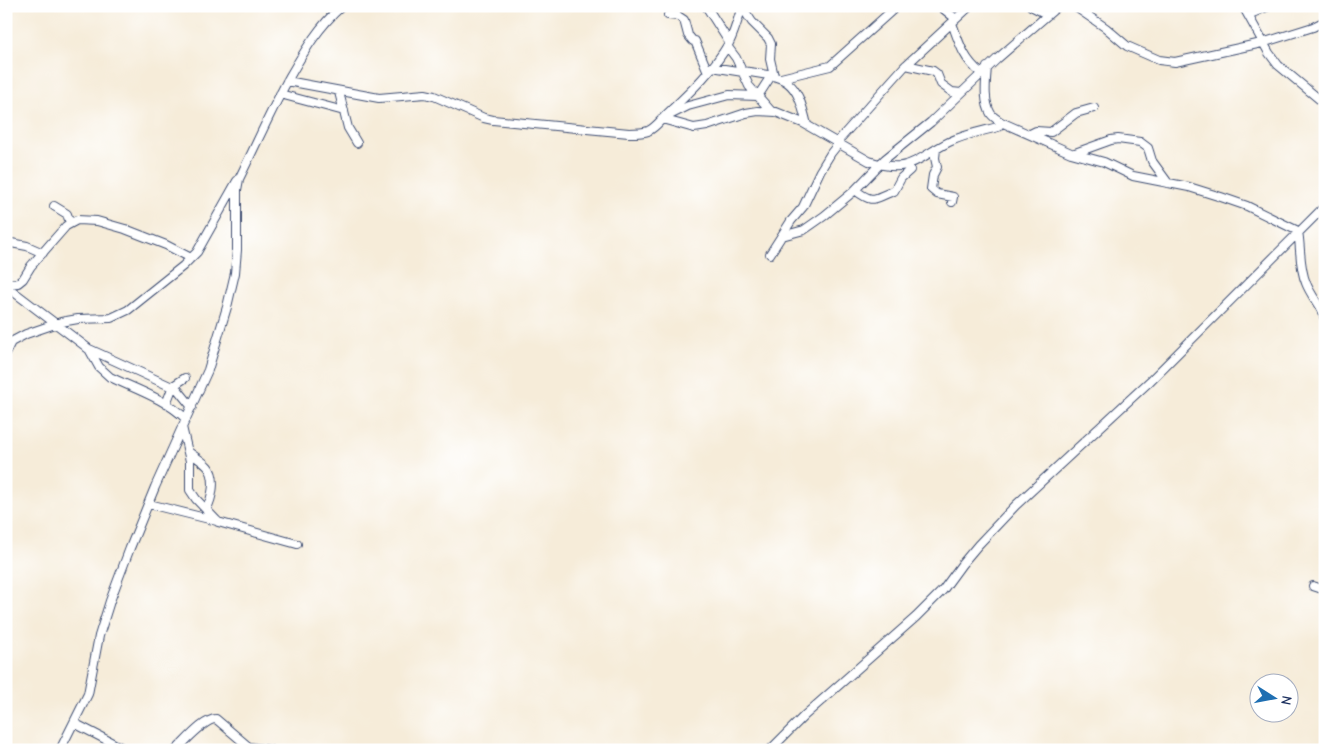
<svg xmlns="http://www.w3.org/2000/svg" width="1331" height="756" font-family="'Comic Neue',sans-serif">
<rect width="100%" height="100%" fill="#fff"/>
<filter id="ink" filterUnits="userSpaceOnUse"><feTurbulence type="fractalNoise" baseFrequency=".02" numOctaves="2"/><feDisplacementMap in="SourceGraphic" scale="10" xChannelSelector="R" yChannelSelector="G"/><feConvolveMatrix kernelMatrix="1 2 1 2 8 2 1 2 1" color-interpolation-filters="sRGB"/></filter>
<filter id="wash" filterUnits="userSpaceOnUse"><feTurbulence type="fractalNoise" baseFrequency=".0096" numOctaves="4" result="noise"/><feDisplacementMap in="SourceGraphic" scale="20" xChannelSelector="R" yChannelSelector="G"/><feGaussianBlur stdDeviation="1.12" result="paint"/><feColorMatrix in="noise" values="0 0 0 0 0 0 0 0 0 0 0 0 0 0 0 0 0 1.4 0 .05"/><feComposite in="paint" operator="in"/></filter>
<g filter="url(#wash)">
<rect width="100%" height="100%" fill="#f6ecd9"/>
</g>
<g filter="url(#ink)">
<g fill="none" stroke-linecap="round" stroke-linejoin="round">
<defs>
<path id="minor" d="M706,6L729,42
M940,6L956,19
M1031,6L1048,15
M1074,6L1106,28L1127,46L1159,60L1175,62L1262,43
M1243,6L1269,53L1278,65L1325,104
M742,7L752,22L768,38L771,44L770,59L774,76
M668,15L678,16L684,20L688,35L693,41H695L708,72
M1248,15L1269,6
M952,23C959,43 964,60 981,73
M1262,43L1313,27L1325,21
M727,46L736,58L749,86L771,111
M906,65L933,71L937,74L941,84L952,92L961,93
M712,67L743,72
M987,67C986,81 983,101 991,114C993,117 998,120 1001,122L1071,153L1104,162L1133,176L1189,187L1221,197L1247,206L1298,231C1301,248 1299,267 1306,283C1311,296 1321,306 1325,319
M742,71C788,77 796,78 807,125
M781,78L830,66L897,6
M287,81L379,98L425,94L434,96L484,118L493,120L629,133C635,133 643,133 648,131C655,128 660,121 666,115C689,93 713,71 729,43C735,31 738,19 742,6
M339,92L348,128L357,143
M280,94L344,111
M670,115L688,106L729,95L758,96L771,76
M662,119L694,128L707,126L746,113L758,111L776,112L803,123L869,161C910,175 915,159 949,142C963,135 978,132 994,128L998,127L1001,122
M1030,134L1036,131L1051,132L1076,113L1094,108
M837,142L904,67L970,6
M936,149L935,158L937,167L933,175L931,189L937,194L953,197L952,202
M1075,153L1111,140L1118,139L1140,142L1148,148L1152,161L1168,183
M855,190C875,205 873,198 894,191L901,178L910,170
M54,206L67,214L70,223
M782,236L804,230L824,216L853,192L885,159L931,122L997,59L1058,6
M6,242L27,246L43,253
M770,254L791,221L803,207L820,171L831,153L839,143
M6,284L18,283L23,279L31,266L66,226L77,220L97,221L125,229L166,245L191,258
M6,286L89,349L99,367L110,377C135,389 166,399 186,419
M87,348L172,387
M6,352L11,342L26,334L61,322L78,319L111,318L128,310L183,266L197,252L237,181
M174,385L192,407
M166,404L173,386L185,378
M182,427L190,461V490L196,499L218,522L297,544
M189,452C195,457 203,461 208,467C217,478 212,499 206,510
M149,504L217,521
M1313,586L1325,590
M74,723L126,750
M60,750L88,694L99,636L110,601L130,548L155,487L208,370L227,307L235,273L237,250V190L239,179C256,145 271,110 290,76C305,50 319,26 342,6
M176,750C186,741 204,719 216,719L249,747L270,750
M770,750L805,715L916,617L943,590L962,564L978,545L1016,505L1150,381L1325,206"/>
</defs>
<use href="#minor" stroke="#3c4b70" stroke-width="10"/>
<use href="#minor" stroke="#fff" stroke-width="8"/>
</g>
</g>
<rect width="1331" height="756" fill="none" stroke="#fff" stroke-width="25"/>
<g transform="translate(1274 698) rotate(101)"><circle r="24" fill="#ffffff" stroke="#a4acbf"/>
<path d="M0-4L9 19L0 12L-9 19Z" fill="#1f6fb2"/>
<text y="-8" font-size="14" font-weight="bold" text-anchor="middle" fill="#1b2f5e">N</text>
</g>
</svg>
